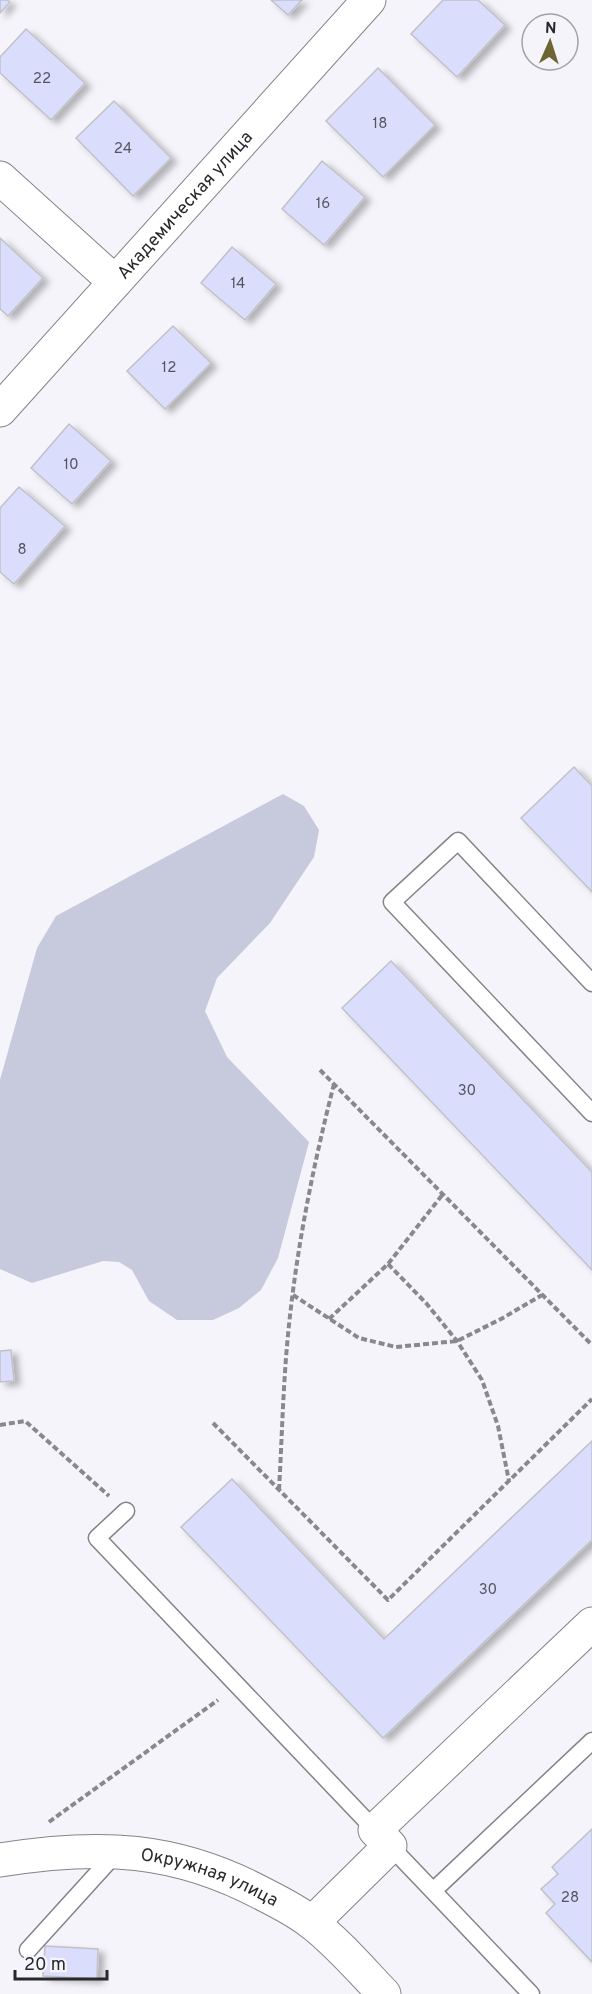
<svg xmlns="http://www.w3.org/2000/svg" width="592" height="1994" font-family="Overpass,sans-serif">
<defs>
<filter id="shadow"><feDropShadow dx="6" dy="4" stdDeviation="3" flood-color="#0004"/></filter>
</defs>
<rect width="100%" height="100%" fill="#f4f4fa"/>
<path fill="#c7c9dd" d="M283,794L304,806L319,830L314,857L270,923L217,978L205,1011L227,1057L309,1142L278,1258L261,1290L239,1308L213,1320H177L149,1301L132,1270L119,1262L103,1261L32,1283L0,1269V1080L37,948L56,916Z"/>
<path fill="#daddfc" stroke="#c1c1c7" stroke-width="1.5" filter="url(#shadow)" d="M0,0H7L10,2L0,13Z
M271,0H302L288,15Z
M443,0H478L505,25L457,77L411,34Z
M26,29L85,83L51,120L0,73V57Z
M378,68L435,125L383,177L326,121Z
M114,101L171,158L133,196L76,138Z
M322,161L365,197L324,245L282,209Z
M0,238L43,278L8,316L0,309Z
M232,247L276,284L245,320L201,283Z
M173,326L211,363L165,409L127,371Z
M69,424L111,461L72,504L31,468Z
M19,487L65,526L14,584L0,572V508Z
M574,767L592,786V892L521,818Z
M391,961L592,1172V1270L342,1008Z
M11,1350L14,1381L0,1382V1351Z
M592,1441V1540L383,1738L181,1527L232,1479L384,1639Z
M592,1829V1962L546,1913L555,1904L541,1889L558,1874L552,1867Z
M45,1946L98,1949L97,1979L43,1976Z"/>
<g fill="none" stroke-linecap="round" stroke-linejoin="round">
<defs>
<path id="service" d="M592,983L458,841L392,902L592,1113
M126,1511L97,1538L375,1830
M390,1846L433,1891
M28,1950L116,1853
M531,1994L433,1891L592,1741"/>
<g id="minor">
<path d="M0,178L115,282"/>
<path id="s1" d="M0,410L369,0"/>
<path id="s2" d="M0,1860C99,1844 176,1847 265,1895C281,1903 298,1912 312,1923C338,1943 361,1970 384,1994"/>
<path d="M312,1923L390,1846L375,1830L592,1624"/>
</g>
</defs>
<use href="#service" stroke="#838489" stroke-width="19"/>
<use href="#minor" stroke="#838489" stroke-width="35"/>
<path stroke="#89898d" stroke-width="4" stroke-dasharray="6 3" stroke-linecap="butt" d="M320,1070L592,1345
M388,1264L426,1303L457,1341L482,1380L498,1426L509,1481
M293,1295L359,1338L396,1347L457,1341L501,1319L542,1295
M329,1319L388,1264L443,1194
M213,1423L388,1600L592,1399
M0,1425L25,1421L109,1496
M279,1490C282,1438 283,1386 288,1335C296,1251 313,1166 334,1084
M49,1822L218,1700"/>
<use href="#service" stroke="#fff" stroke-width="16"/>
<use href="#minor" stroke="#fff" stroke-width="33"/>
</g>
<g text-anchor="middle" stroke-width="4.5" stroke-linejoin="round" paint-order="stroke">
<g font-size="15" fill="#54565f">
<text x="42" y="83">22</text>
<text x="380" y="128">18</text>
<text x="123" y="153">24</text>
<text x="323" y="208">16</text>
<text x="238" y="288">14</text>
<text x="169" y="372">12</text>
<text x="71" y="469">10</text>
<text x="22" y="554">8</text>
<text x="467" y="1095">30</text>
<text x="488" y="1594">30</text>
<text x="570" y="1902">28</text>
</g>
<g font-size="18" fill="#28292b" stroke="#f4f4fa">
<text dy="6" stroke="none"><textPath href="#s1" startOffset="276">Академическая улица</textPath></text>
<text dy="6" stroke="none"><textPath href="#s2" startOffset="214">Окружная улица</textPath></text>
</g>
</g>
<g transform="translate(550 42) rotate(3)"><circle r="28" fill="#f4f4fa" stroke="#a2a3a7" stroke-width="1.5"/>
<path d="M0-4.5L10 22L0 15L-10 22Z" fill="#6d6633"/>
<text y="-9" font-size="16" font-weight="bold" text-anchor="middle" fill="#28292b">N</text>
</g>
<path d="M15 1970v9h92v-9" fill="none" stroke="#28292b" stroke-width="3"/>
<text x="24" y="1970" font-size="18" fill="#28292b" stroke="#f4f4fa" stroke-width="4.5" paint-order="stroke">20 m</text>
</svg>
